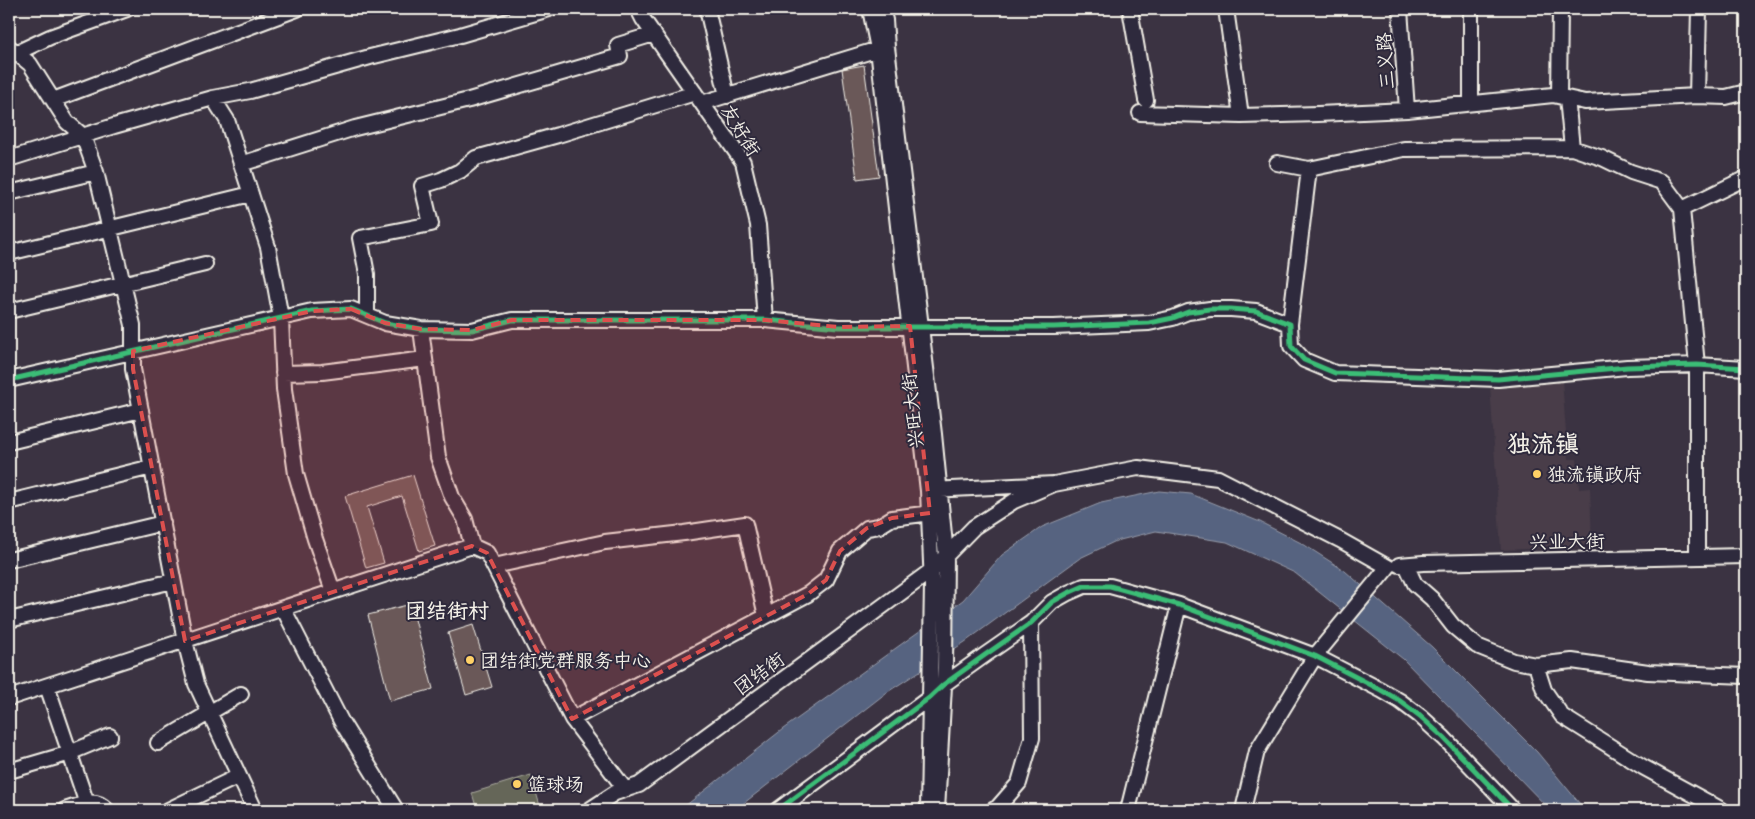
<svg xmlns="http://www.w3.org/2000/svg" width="1755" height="819" font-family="'Architects Daughter','LXGW WenKai TC',sans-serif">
<rect width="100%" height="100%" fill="#3b3342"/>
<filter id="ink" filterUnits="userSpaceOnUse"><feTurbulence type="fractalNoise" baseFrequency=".02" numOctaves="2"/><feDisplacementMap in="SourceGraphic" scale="10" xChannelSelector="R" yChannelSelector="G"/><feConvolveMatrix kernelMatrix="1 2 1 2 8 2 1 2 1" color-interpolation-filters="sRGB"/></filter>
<g filter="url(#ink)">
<path fill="#493e49" d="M1562,380L1568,459H1577L1579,489L1590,488L1592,546L1501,550L1490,385Z"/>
<path fill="#656658" stroke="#acaca0" d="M531,775L540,806L527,810H477L472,793Z"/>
<path fill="#576380" stroke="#969caa" d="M1159,491L1191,494L1260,522L1303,544L1345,571L1432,647L1537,752L1585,810H1550L1403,659L1295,573L1227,542L1156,531L1116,541L1080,558L965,642L886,693L735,810H680L783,729L963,600L1002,555L1042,527L1101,503Z"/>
<path fill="#6a5858" stroke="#f4f1e8" d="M864,65L879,176L857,179L842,69Z
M413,475L435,546L419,551L402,496L367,507L384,563L366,568L345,496Z
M411,604L433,689L390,701L368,615Z
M473,625L492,687L466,695L448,633Z"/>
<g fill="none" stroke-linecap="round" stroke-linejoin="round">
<defs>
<path id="minor" d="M638,9L643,19L743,162L758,225L765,320
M707,9L727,96
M870,9L878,49L928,491L932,586L928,810
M882,9L885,20L887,47L934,434L946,555L945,668L937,810
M1130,9L1146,100
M1226,9L1241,116
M1400,9L1407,110
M9,47L30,64L67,122L83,136L96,172L133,325V369L185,641L196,684L255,810
M16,53L50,37L127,9
M1559,96L1560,9
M1697,96L1699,9
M213,98L227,120L268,247L281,318L284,389L296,474L315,539L333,591
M1567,98L1572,148
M53,100L297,9
M702,103L885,47
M1471,103V9
M1140,113L1241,116L1318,114L1407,110L1553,95L1585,102L1697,96L1726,97L1746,92
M9,159L114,126L213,98L250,91L370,57L460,35L549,9
M1277,163L1309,169L1404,149L1572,148L1602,158L1631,172L1662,182L1682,209
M241,164L355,128L469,100L620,56L618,45L654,34
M9,193L96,172
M9,253L251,194
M9,311L205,264
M367,315V274L360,238L431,224L422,186L441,180L460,171L476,158L558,135L695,93
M1290,324L1309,169
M421,329L438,457L452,497L465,519L472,546
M283,373L322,372L425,359
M9,380L312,311L351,309L385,323L421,329L472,330L512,320H765L838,327H1054L1149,323L1173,318L1188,312L1210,309H1231L1256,311L1290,324L1291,346L1304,360L1335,373L1498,379L1627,367L1697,365L1746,368
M9,442L141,410
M931,490L1054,484L1138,468L1218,478L1340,540L1388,567
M9,502L152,467
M1697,556V365L1682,209L1746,178
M9,560L163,523
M1399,565L1423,563L1746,556
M1406,565L1415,584L1432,599L1453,626L1477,646L1514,661L1536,665L1544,690L1562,716L1643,767L1722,810
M494,566L605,542L684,533L745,524L766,616
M283,608L341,721L396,810
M9,620L173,581
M1536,665L1572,661L1648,672L1746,676
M47,686L87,804
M9,698L472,546L487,553L572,719L625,789
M572,719L808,594L826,580L840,551L867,528L879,526L892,518L939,512
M158,743L241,694
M9,771L67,754L110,736
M65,810C82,805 94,796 107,810
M168,810L239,776
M589,810L615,793L639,785L932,570L974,527L1014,501L1054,484
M778,810L929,698L943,685L985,655L1031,623L1052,602L1068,593L1084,586H1110L1179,605L1315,656L1381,690L1400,701L1420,716L1444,738L1513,810
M993,810L998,807L1019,783L1032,738L1031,623
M1128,810L1179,605
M1243,810L1257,751L1315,656L1388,567"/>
</defs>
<use href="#minor" stroke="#f4f1e8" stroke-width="18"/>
<use href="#minor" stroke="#2f2a3d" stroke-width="14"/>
<defs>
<path id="cycleway" d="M9,380L312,311L351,309L385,323L421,329L472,330L512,320H765L838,327H1054L1149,323L1173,318L1188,312L1210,309H1231L1256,311L1290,324L1291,346L1304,360L1335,373L1498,379L1627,367L1697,365L1746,368
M778,810L929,698L943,685L985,655L1031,623L1052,602L1068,593L1084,586H1110L1179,605L1315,656L1381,690L1400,701L1420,716L1444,738L1513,810"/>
</defs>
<use href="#cycleway" stroke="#2f2a3d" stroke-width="8"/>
<use href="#cycleway" stroke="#3abd76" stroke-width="5"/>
</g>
</g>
<path fill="#dc504e" fill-opacity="0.2" stroke="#dc504e" stroke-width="4" stroke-dasharray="10 6" stroke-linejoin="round" d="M351,309L385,323L421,329L472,330L512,320H765L838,327L910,326L930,513L892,518L867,528L840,551L826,580L808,594L572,719L487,553L472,546L185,641L133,369V351L312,311Z"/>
<g fill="#ffd166" stroke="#2f2a3d" stroke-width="2">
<circle cx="1537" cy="474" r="5"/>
<circle cx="470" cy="660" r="5"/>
<circle cx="517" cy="784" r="5"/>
</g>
<g text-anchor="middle" stroke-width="4" stroke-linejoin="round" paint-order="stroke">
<g font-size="19" fill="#f4f1e8" stroke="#2f2a3d">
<text transform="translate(1385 61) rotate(-94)" y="7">三义路</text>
<text transform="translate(741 130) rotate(58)" y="7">友好街</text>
<text transform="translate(912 411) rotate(-96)" y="7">兴旺大街</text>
<text transform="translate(1567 541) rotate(-1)" y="7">兴业大街</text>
<text transform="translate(759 673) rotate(-36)" y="7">团结街</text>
</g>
<g font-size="19" fill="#f4f1e8" stroke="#2f2a3d" text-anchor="start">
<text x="1547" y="481">独流镇政府</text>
<text x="480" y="667">团结街党群服务中心</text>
<text x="527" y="791">篮球场</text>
</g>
<g font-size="21" font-weight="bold" fill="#f4f1e8" stroke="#2f2a3d">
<text x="447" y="618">团结街村</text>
</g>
<g font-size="24" font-weight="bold" fill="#f4f1e8" stroke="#2f2a3d">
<text x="1543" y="452">独流镇</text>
</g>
</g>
<rect width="1755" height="819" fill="none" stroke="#2f2a3d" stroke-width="30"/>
<rect x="15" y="15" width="1725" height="789" fill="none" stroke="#f4f1e8" stroke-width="2" filter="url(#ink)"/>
</svg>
